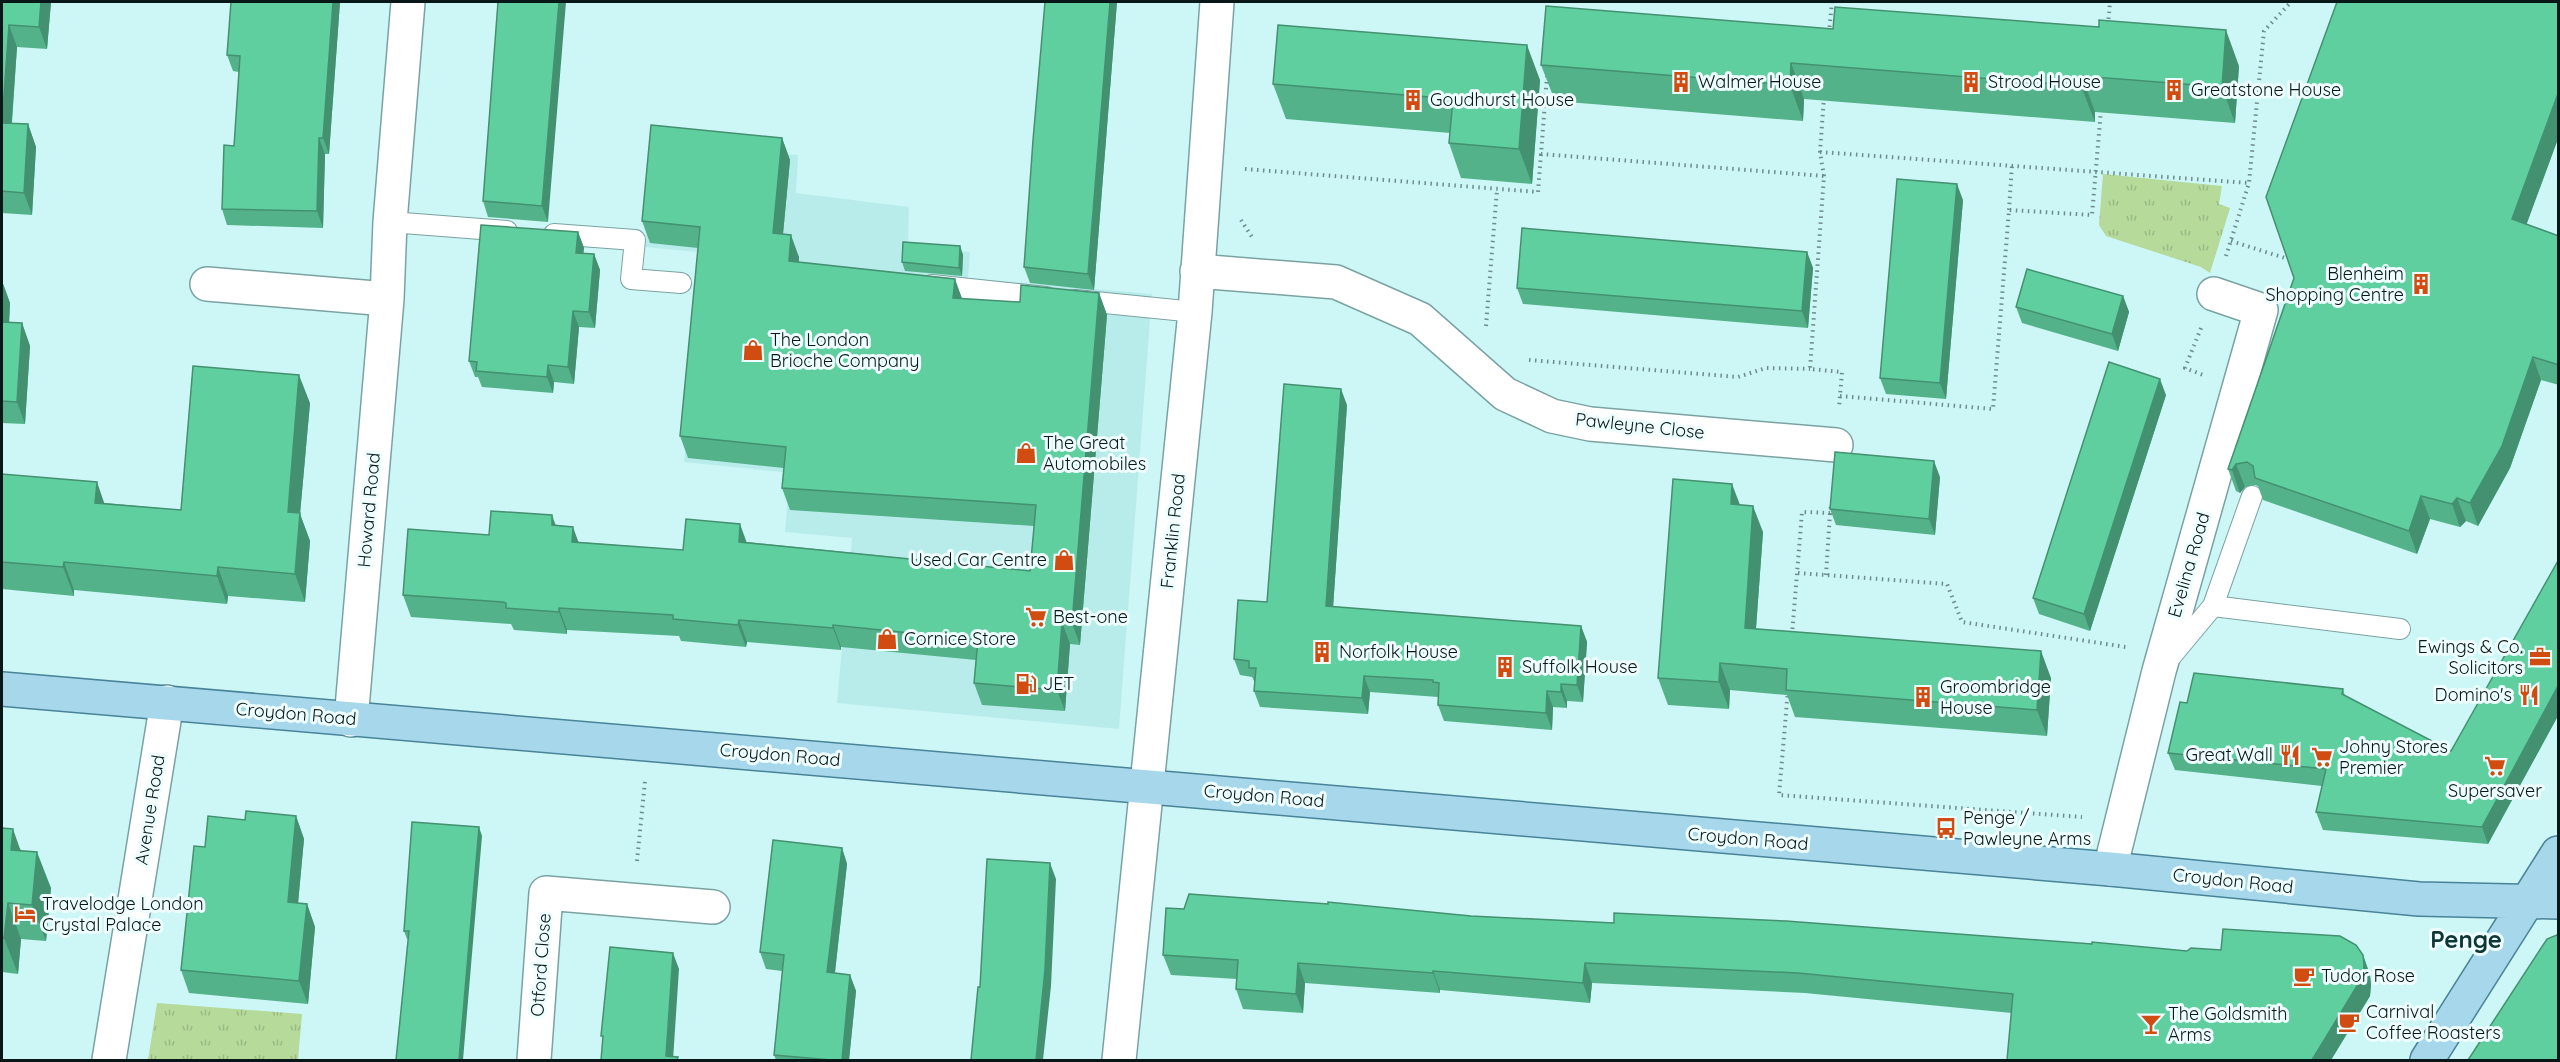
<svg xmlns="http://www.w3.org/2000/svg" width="2560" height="1062" font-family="Quicksand,sans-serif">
<defs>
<pattern id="grass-tufts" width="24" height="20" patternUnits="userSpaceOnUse" patternTransform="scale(1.5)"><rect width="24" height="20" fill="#b5da9a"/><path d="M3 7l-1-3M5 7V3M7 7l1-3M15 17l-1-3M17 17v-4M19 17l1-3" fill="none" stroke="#9aba84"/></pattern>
</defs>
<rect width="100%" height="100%" fill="#cdf7f6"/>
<path fill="#b8eceb" d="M655,142L798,155L796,193L909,207L908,248L970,252L968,278L1152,294L1119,729L837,703L852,538L785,532L790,473L684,462L709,253L645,247Z"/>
<path fill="url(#grass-tufts)" d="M2103,174L2222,186L2219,204L2230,208L2210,273L2201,267L2106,236L2099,225Z
M157,1003L302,1014L298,1060H148Z"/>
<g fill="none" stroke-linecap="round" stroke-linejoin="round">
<defs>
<path id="lane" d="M390,222L507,231
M554,234L635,240L631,279L681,283
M932,285L1046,297
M1075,300L1195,312
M2213,606L2400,629
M2168,660L2213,606L2252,496"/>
<path id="street" d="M1197,271L1336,282L1420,319L1505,394L1552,416L1590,424L1836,445
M207,284L387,299
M351,720L387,299L390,222L408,2
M2110,869L2159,671L2261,310L2214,294
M109,1060L167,702
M534,1060L546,893L713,907
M1119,1060L1195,312L1217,2"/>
<path id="primary" d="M2,689L2110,869L2419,899L2558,902
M2427,1060L2558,853"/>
</defs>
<use href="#lane" stroke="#7ba2a2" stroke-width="22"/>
<use href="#street" stroke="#7ba2a2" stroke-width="36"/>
<use href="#primary" stroke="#498398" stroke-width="36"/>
<path stroke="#6e8c8b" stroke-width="4" stroke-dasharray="1.5 4.5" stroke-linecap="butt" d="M2108,25L2110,2
M1829,33L1832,2
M1547,76L1541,154L1824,176
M1824,97L1820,152L1824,176L1810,369L1842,372L1839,407
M1820,152L2249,183
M1245,169L1538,192L1541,154
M2009,210L2012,165
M1241,220L1252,237
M2231,241L2288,259
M2226,256L2249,183L2264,31L2291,2
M1486,326L1497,189
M2201,328L2185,368L2203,375
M1529,360L1738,377L1766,368L1810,369
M1840,396L1993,409L2009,210L2092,215L2101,110
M1798,573L1947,584L1962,622L2126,647
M1826,575L1830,513
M1792,635L1802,512L1830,513L1831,504
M1788,690L1779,795L2082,817
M637,861L645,781"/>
<use href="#lane" stroke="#fff" stroke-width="20"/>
<use href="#street" stroke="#fff" stroke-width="33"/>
<use href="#primary" stroke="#a7d7eb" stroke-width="33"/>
</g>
<path fill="#53b28a" d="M2,2H51L47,49L17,47L12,123L28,124L36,147L32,215L2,213Z
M340,2L329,154H325L323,228L227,225L222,209L234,146L239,72L233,71L227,55Z
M498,2L548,222L488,217L483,201Z
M1045,2H1117L1094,290L1030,283L1024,267Z
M2559,2V136L2526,225L2559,236V385L2541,380L2510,468L2478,526L2466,521L2460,527L2430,519L2417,554L2263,500L2258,486L2255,485L2245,487L2240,493L2236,491L2228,469Z
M1546,6L2239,66L2235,123L2095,112V122L1804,99L1803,121L1555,101L1541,65Z
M1540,80L1532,184L1461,178L1449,143L1450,133L1286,119L1273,84Z
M782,138L790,160L783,234L799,257V262L963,299L1020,302L1099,293L1107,315L1080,645L1070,644L1065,711L982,705L974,683L976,660L841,647V650L747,642L746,647L681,641L679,636L567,630V634L514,630L511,624L411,617L403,595L489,535L555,525L579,542L683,550L747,542L1030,571L1034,526L790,510L782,488L784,468L688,458L680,436L698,248L650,243L642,221Z
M1963,200L1946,399L1886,394L1880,378Z
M578,232L584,248L583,253L594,254L600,270L595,328L579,327L574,384L554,382L553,393L482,387L478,377H475L469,361Z
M960,246L963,255L962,276L905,271L902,262Z
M1807,252L1813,268L1808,328L1523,304L1517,288Z
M2,281L10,303L9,323H22L30,346L25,424L2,423Z
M2123,296L2129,312L2118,351L2022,323L2016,307Z
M2166,395L2090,631L2039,614L2033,598Z
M310,403L300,514L310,541L305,602L228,596L227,604L74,590V596L2,589V474L105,503L181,510Z
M1347,405L1333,607L1581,626L1587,642L1583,702L1567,701V708L1553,707L1552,730L1444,721L1438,705V697L1370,692L1368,714L1260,707L1254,691L1255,683L1252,677L1240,675L1234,659L1267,602Z
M1940,477L1935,535L1836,525L1830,509Z
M1740,505L1763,532L1756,629L2051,678L2047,736L1795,717L1787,695L1730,690L1729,709L1668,705L1658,678Z
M2559,559V714L2488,844L2323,830L2316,812L2322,786L2175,770L2168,753L2343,689L2345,696L2451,751Z
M296,816L304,839L298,903L307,904L315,927L308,1004L189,993L181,970L205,847L245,820Z
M2,828L21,850L51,888L46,941L21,939L18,974L2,972Z
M482,836L408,939H407L404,931Z
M842,848L847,864L835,973L850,975L856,991L849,1060H776L774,1055L782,971L766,969L760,952Z
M1184,909L1471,916L2187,951L2221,950L2363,955L2370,975L2371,985L2370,996L2331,1060H2007L2012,1013L1805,993L1592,983L1590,1003L1440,990V993L1305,983L1303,1013L1243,1009L1236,989L1237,979L1171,975L1163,955Z"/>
<path fill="#439170" d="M41,2H51L47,49L39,27Z
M333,2H340L329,154L323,138Z
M559,2H566L548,222L542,206Z
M1110,2H1117L1094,290L1088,274Z
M9,25L17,47L10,145L2,123Z
M2226,30L2239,66L2235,123L2222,87Z
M1527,45L1540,80L1532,184L1519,149Z
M1791,63L1804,99L1803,121L1790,85Z
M2082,76L2095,112V122L2081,86Z
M2559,91V136L2520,242L2512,219Z
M28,124L36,147L32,215L24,193Z
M319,138L325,154L323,228L317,211Z
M782,138L790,160L781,255L773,233Z
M1957,184L1963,200L1946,399L1940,383Z
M578,232L584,248L582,269L576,253Z
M791,235L799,257L797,283L789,261Z
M960,246L963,255L962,276L959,268Z
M1807,252L1813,268L1808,328L1802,311Z
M594,254L600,270L595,328L589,312Z
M955,279L963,301L953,298Z
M2,281L10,303L8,345L2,327Z
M1099,293L1107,315L1080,645L1072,623Z
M2123,296L2129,312L2118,351L2112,334Z
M573,311L579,327L574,384L568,367Z
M22,323L30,346L25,424L17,402Z
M2533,357L2541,380L2510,468L2478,526L2470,503Z
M548,365L554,382L553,393L547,377Z
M299,375L310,403L300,514L310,541L305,602L295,574L288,512Z
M2160,379L2166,395L2090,631L2084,614Z
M1341,389L1347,405L1332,623L1326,606Z
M1934,461L1940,477L1935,535L1929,519Z
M2236,464L2245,487L2240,493L2232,470Z
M97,482L107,511L95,503Z
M1732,484L1742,510L1731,504Z
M2421,496L2430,519L2417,554L2409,531Z
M2457,498L2466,521L2460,527L2452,504Z
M1753,506L1763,532L1754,655L1745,628Z
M552,515L560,537L552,525Z
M740,524L748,546L739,542Z
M573,527L581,549L572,542Z
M64,562L74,590V596L63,567Z
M218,567L228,596L227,604L217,576Z
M559,608L567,630V634L559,612Z
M739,620L747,642L746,647L738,625Z
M1062,622L1070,644L1065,711L1057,690Z
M833,625L841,647V650L833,628Z
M1581,626L1587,642L1583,702L1577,685Z
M2041,651L2051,678L2047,736L2037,710Z
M1720,663L1730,690L1729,709L1719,682Z
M1364,676L1370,692L1368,714L1362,698Z
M1561,684L1567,701V708L1561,692Z
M2559,684V714L2488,844L2482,827Z
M1547,691L1553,707L1552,730L1546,713Z
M296,816L304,839L296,925L288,902Z
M479,827L482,836L463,1060H459Z
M13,829L26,866L11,850Z
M842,848L847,864L833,989L827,972Z
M37,852L51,888L46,941L32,905Z
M1050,863L1056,879L1051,986L1043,1060H1036Z
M8,903L21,939L18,974L4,938Z
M307,904L315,927L308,1004L299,981Z
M673,953L679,969L673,1060L666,1056Z
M2363,955L2370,975L2371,985L2370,996L2331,1060H2312Z
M1298,963L1305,983L1303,1013L1296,994Z
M1585,963L1592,983L1590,1003L1583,983Z
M1433,971L1440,990V993L1433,973Z
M850,975L856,991L849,1060H842Z"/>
<path fill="#60cfa0" stroke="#439170" stroke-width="1.5" d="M2,2H41L39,27L9,25L2,123L28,124L24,193L2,191Z
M231,2H333L323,138H319L317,211L222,209L224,145L234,146L240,56L227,55Z
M498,2H559L542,206L483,201Z
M1045,2H1110L1088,274L1024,267L1033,140Z
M2337,2H2559V91L2512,219L2559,236V365L2533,357L2502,446L2470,503L2457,498L2452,504L2421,496L2409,531L2255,478L2253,466L2247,462L2236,464L2232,470L2228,469L2294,278L2266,197Z
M1546,6L1833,29L1835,7L2099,27V20L2226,30L2222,87L2082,76L2081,86L1791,63L1790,85L1541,65Z
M1278,25L1527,45L1519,149L1449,143L1453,99L1273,84Z
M651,125L782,138L773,233L791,235L789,261L955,279L953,298L1020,302L1021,285L1099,293L1072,623L1062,622L1057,690L974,683L978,640L833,625V628L739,620L738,625L673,619V615L559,608V612L506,608V603L503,602L403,595L408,529L489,535L491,511L552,515V525L573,527L572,542L683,550L686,519L740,524L739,542L1030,571L1036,505L782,488L786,447L680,436L700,227L642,221Z
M1897,179L1957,184L1940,383L1880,378Z
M481,225L578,232L576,253L594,254L589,312L573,311L568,367L548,365L547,377L476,371L477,362L469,361Z
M1522,228L1807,252L1802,311L1517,288Z
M903,242L960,246L959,268L902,262Z
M2027,269L2123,296L2112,334L2016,307Z
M2,322L22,323L17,402L2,401Z
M2109,362L2160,379L2084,614L2033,598Z
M193,366L299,375L288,512L300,513L295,574L218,567L217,576L64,562L63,567L2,562V474L97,482L95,503L181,510Z
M1284,384L1341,389L1326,606L1581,626L1577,685L1561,684V692L1547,691L1546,713L1438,705L1439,683L1433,682V680L1364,676L1362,698L1254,691L1256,668H1249V661L1234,659L1238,600L1267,602Z
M1835,452L1934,461L1929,519L1830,509Z
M1673,479L1732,484L1731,504L1753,506L1745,628L2041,651L2037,710L1786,690L1787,669L1720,663L1719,682L1658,678Z
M2559,559V684L2482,827L2316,812L2326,769L2168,753L2180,702L2187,703L2194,673L2343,689L2342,694L2451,751Z
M246,811L296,816L288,902L307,904L299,981L181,970L194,846L205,847L208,816L245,820Z
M412,822L479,827L459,1060H396L409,931H404Z
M2,828L13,829L11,850L37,852L32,905L8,903L4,938L2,937Z
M773,840L842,848L827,972L850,975L842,1060H831L774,1055L784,955L760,952Z
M987,859L1050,863L1045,969L1036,1060H971L978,987H980Z
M1189,894L1328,904V902L1471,916L1614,923V913L1786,921L2092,944V942L2187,951L2191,948L2221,950L2223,929L2340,936L2356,945L2363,955L2364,965L2363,976L2312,1060H2007L2013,994L1798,973L1585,963L1583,983L1433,971V973L1298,963L1296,994L1236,989L1238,960L1163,955L1166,908L1184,909Z
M2559,934V1060H2468L2547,939Z
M610,947L673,953L666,1056L678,1057L677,1060H601L603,1036H601Z"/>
<defs>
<symbol id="building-bare" viewBox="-9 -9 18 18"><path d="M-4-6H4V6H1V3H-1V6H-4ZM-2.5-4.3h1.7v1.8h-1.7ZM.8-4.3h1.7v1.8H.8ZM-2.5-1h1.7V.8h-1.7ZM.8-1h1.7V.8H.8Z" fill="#d14c10" stroke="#eefefe" stroke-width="2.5" paint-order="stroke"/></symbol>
<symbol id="shop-bare" viewBox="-9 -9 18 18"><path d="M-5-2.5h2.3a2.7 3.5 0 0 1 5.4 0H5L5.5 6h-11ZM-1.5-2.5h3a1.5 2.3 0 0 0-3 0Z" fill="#d14c10" stroke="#eefefe" stroke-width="2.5" paint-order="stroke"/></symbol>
<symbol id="supermarket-bare" viewBox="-9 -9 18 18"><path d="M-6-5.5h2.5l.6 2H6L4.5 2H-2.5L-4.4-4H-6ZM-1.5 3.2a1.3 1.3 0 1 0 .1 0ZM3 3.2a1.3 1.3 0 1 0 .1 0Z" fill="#d14c10" stroke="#eefefe" stroke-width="2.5" paint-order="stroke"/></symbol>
<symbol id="office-bare" viewBox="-9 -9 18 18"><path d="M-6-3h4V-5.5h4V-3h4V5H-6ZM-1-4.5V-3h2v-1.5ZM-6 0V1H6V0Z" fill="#d14c10" stroke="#eefefe" stroke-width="2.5" paint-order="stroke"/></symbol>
<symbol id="fuel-bare" viewBox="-9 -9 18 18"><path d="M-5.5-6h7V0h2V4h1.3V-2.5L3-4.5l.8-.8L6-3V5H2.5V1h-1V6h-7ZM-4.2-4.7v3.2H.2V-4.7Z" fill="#d14c10" stroke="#eefefe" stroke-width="2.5" paint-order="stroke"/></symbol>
<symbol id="restaurant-bare" viewBox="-9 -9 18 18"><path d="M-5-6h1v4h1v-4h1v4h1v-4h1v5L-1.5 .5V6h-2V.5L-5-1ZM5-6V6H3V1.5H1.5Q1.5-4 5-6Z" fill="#d14c10" stroke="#eefefe" stroke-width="2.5" paint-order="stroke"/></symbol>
<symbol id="bus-bare" viewBox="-9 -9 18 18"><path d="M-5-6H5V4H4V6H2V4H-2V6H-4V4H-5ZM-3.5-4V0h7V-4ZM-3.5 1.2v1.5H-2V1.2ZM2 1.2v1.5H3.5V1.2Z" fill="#d14c10" stroke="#eefefe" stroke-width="2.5" paint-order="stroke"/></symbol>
<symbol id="hotel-bare" viewBox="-9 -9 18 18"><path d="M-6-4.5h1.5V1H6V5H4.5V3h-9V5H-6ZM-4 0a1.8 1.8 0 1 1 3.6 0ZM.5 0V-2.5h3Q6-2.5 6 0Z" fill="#d14c10" stroke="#eefefe" stroke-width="2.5" paint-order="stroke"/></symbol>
<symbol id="cafe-bare" viewBox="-9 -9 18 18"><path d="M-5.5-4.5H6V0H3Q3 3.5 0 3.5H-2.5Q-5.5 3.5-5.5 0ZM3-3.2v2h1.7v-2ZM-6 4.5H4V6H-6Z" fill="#d14c10" stroke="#eefefe" stroke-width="2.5" paint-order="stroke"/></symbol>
<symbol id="bar-bare" viewBox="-9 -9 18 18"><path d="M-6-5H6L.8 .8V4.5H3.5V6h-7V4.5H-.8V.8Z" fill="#d14c10" stroke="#eefefe" stroke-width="2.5" paint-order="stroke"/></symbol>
</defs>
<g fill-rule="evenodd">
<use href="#building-bare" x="1666" y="67" width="30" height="30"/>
<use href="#building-bare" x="1956" y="67" width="30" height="30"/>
<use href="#building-bare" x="2159" y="75" width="30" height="30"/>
<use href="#building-bare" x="1398" y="85" width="30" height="30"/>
<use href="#building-bare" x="2406" y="269" width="30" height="30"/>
<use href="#shop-bare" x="738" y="335" width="30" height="30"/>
<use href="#shop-bare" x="1011" y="438" width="30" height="30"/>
<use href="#shop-bare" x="1049" y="545" width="30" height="30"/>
<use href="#supermarket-bare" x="1021" y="602" width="30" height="30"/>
<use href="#shop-bare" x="872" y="624" width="30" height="30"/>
<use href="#building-bare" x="1307" y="637" width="30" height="30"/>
<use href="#office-bare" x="2525" y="642" width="30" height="30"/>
<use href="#building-bare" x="1490" y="652" width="30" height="30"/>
<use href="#fuel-bare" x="1011" y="669" width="30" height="30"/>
<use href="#restaurant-bare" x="2514" y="680" width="30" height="30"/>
<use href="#building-bare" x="1908" y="682" width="30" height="30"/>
<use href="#restaurant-bare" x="2275" y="740" width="30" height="30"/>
<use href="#supermarket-bare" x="2307" y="742" width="30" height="30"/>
<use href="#supermarket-bare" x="2480" y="751" width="30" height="30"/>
<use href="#bus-bare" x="1931" y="813" width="30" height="30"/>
<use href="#hotel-bare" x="10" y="899" width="30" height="30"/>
<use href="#cafe-bare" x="2289" y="961" width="30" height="30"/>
<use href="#cafe-bare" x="2334" y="1007" width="30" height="30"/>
<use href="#bar-bare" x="2136" y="1009" width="30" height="30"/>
</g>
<g text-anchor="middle" stroke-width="6" stroke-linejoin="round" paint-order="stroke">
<g font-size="18" fill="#081818" stroke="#eefefe" text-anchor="start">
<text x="1698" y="88">Walmer House</text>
<text x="1988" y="88">Strood House</text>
<text x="2191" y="96">Greatstone House</text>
<text x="1430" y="106">Goudhurst House</text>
<text x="2404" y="280" text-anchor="end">Blenheim<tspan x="2404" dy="21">Shopping Centre</tspan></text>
<text x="770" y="346">The London<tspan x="770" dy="21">Brioche Company</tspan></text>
<text x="1043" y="449">The Great<tspan x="1043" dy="21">Automobiles</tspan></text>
<text x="1047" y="566" text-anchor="end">Used Car Centre</text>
<text x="1053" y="623">Best-one</text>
<text x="904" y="645">Cornice Store</text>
<text x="2523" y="653" text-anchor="end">Ewings &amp; Co.<tspan x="2523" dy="21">Solicitors</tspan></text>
<text x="1339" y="658">Norfolk House</text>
<text x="1522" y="673">Suffolk House</text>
<text x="1043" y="690">JET</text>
<text x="1940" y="693">Groombridge<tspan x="1940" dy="21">House</tspan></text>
<text x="2512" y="701" text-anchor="end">Domino's</text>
<text x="2339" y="753">Johny Stores<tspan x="2339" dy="21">Premier</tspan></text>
<text x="2273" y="761" text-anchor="end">Great Wall</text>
<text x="2495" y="797" text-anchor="middle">Supersaver</text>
<text x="1963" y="824">Penge /<tspan x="1963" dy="21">Pawleyne Arms</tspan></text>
<text x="42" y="910">Travelodge London<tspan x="42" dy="21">Crystal Palace</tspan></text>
<text x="2321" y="982">Tudor Rose</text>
<text x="2366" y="1018">Carnival<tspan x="2366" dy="21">Coffee Roasters</tspan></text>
<text x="2168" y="1020">The Goldsmith<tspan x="2168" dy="21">Arms</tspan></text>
</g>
<g font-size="18" fill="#081818" stroke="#eefefe">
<text transform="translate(1640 426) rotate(6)" y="6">Pawleyne Close</text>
<text transform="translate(369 510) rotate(-85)" y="6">Howard Road</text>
<text transform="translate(1173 531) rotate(-84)" y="6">Franklin Road</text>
<text transform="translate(2189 565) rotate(-74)" y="6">Evelina Road</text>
<text transform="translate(296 714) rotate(5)" y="6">Croydon Road</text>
<text transform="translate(780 755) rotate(5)" y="6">Croydon Road</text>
<text transform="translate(1264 796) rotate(5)" y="6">Croydon Road</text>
<text transform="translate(150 810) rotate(-81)" y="6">Avenue Road</text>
<text transform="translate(1748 839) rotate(5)" y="6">Croydon Road</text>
<text transform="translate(2233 881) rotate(6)" y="6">Croydon Road</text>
<text transform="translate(541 965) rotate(-86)" y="6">Otford Close</text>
</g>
<g font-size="24" font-weight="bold" fill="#0f3636" stroke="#eefefe">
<text x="2466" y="948">Penge</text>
</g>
</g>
<rect width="2560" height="1062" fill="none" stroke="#081818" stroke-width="6"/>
</svg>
